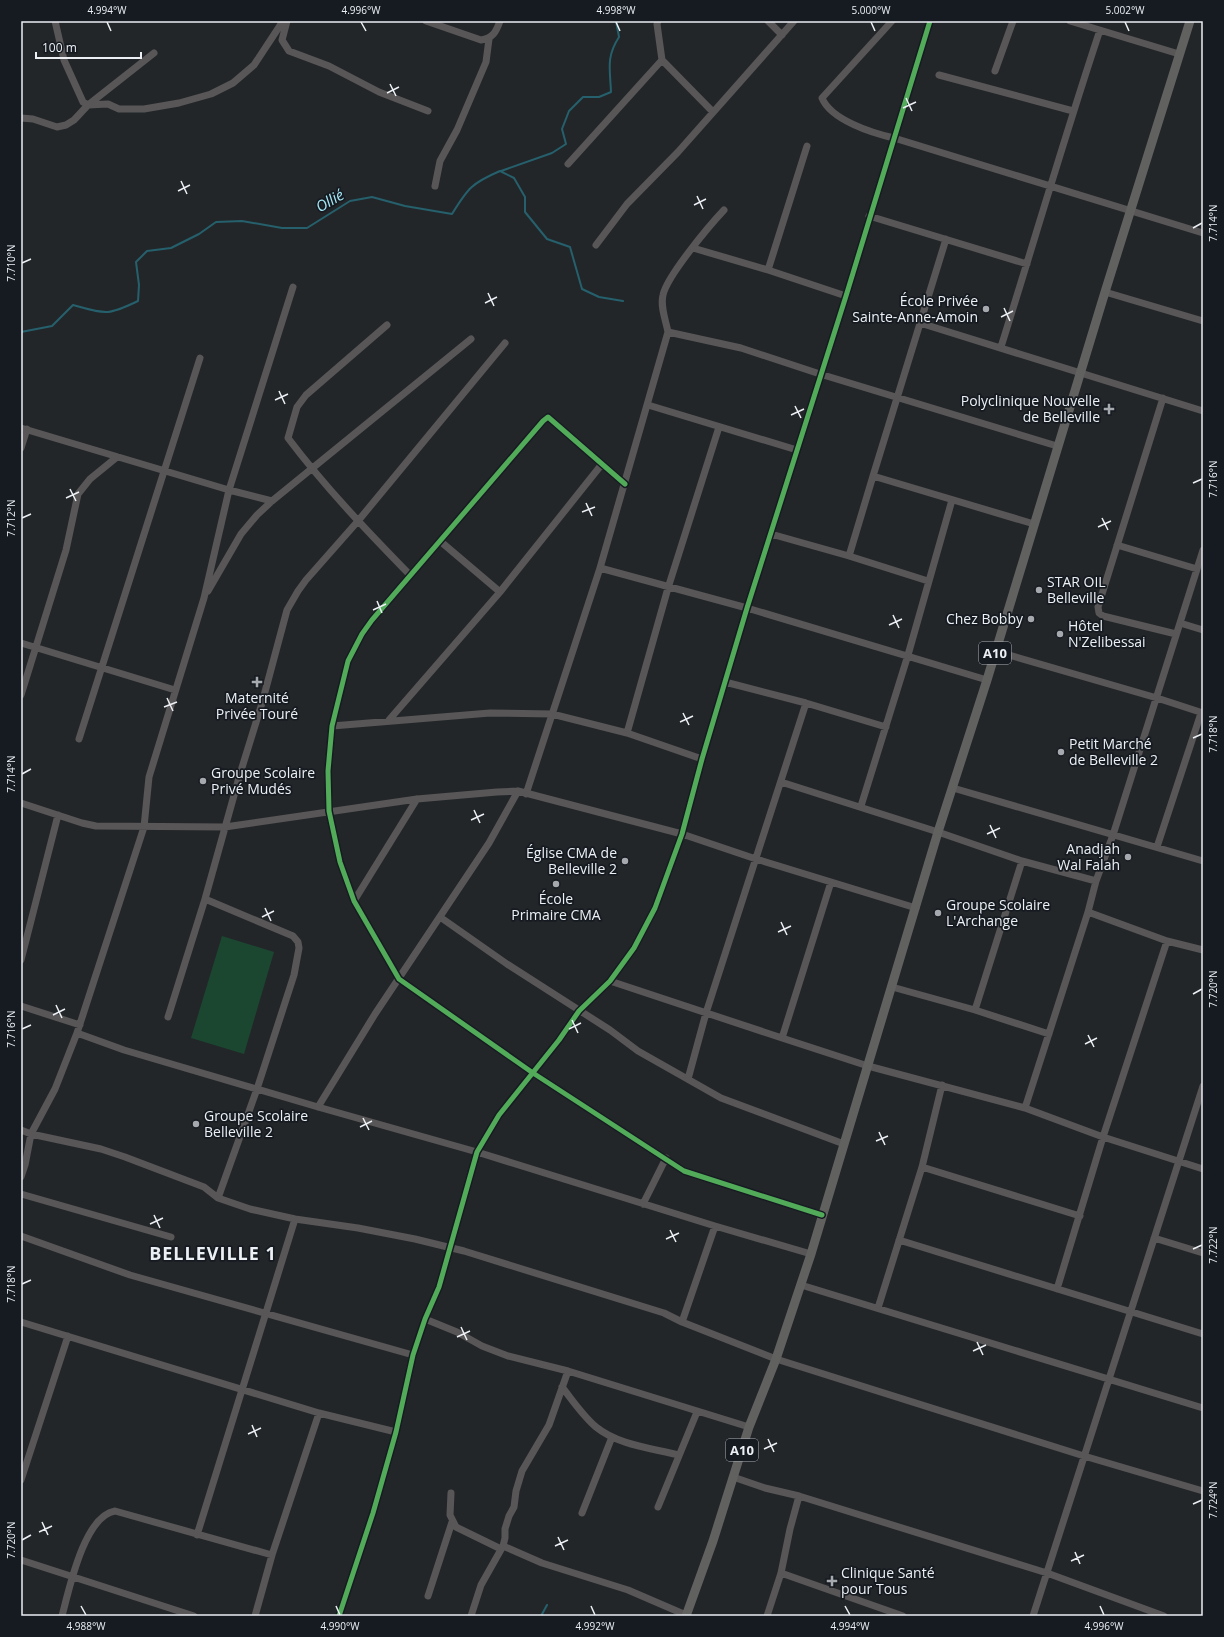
<svg xmlns="http://www.w3.org/2000/svg" width="1224" height="1637" font-family="'Open Sans',sans-serif">
<rect width="100%" height="100%" fill="#232629"/>
<path fill="#1b4731" d="M222,936L274,952L244,1054L191,1038Z"/>
<g fill="none" stroke-linecap="round" stroke-linejoin="round">
<path stroke="#25606c" stroke-width="2" d="M501,171L552,153L566,144L562,129L569,111L583,97H599L611,92C610,69 606,57 619,37L616,21
M21,332L52,326L73,305C106,314 107,316 138,301L139,285L136,262L147,251L171,248L199,234L216,222L242,221L282,228H307L350,201L372,197L405,206L452,214C468,188 472,183 500,171L514,178L525,197V212L547,239L570,247L582,289L599,297L623,301
M541,1616L547,1605"/>
<path stroke="#585657" stroke-width="7" d="M55,21L64,60L83,102L88,105L108,104L119,109H144L179,103L211,94L233,83L254,65L283,21
M287,21L282,40L289,51L329,66L379,92L428,111
M426,21L481,40C493,38 496,32 500,21
M658,21L657,24L662,60L713,112
M768,21L782,35
M892,21L822,98C831,120 872,133 894,138L1203,233
M1070,21L1179,54
M995,71L1013,21
M939,75L1073,111
M21,118L33,119L57,127L66,125L74,120L88,105L154,53
M568,164L662,60
M435,186L440,161L457,130L486,62L489,39
M869,216L1027,264
M596,245L627,204L678,152L794,21
M693,248L768,270L846,296
M768,270L807,146
M1105,292L1203,321
M920,323L1203,411
M387,325L306,395L297,407L288,438C325,487 367,531 410,575
M668,332L741,348L820,374L1057,446
M1001,347C1034,242 1065,135 1100,30
M1163,398L1098,607L1099,613L1103,616L1176,634
M648,405L797,450
M21,428L229,490L272,501
M21,448L27,429
M873,476L1034,524
M625,484L548,417L543,421L372,620L362,634L348,661L332,726L328,771L329,811L340,862L354,901L399,979L533,1073L684,1171L822,1215
M771,534L849,556L928,581
M440,541L500,592
M1117,545L1197,569
M849,556L873,476L946,239
M600,568L747,608L987,680
M208,591L241,534L257,515L272,501L471,339
M1180,623L1203,630
M21,643L175,690
M995,651L1157,698L1203,713
M725,682L806,703L886,727
M21,695L66,550L78,494L90,479L117,457
M389,720L500,592L602,464
M332,726L490,713L552,714L627,733L702,759
M627,733L668,588L719,427
M79,739L200,358
M781,782L938,832L1022,861L1096,881
M953,788L1203,861
M526,794L600,568L668,332C666,321 660,307 663,295C667,276 709,226 724,210
M21,803L82,823L96,826L225,827L417,799L497,792L518,791L682,834L756,859L916,908
M861,806L908,655L952,500
M1157,847L1201,713
M205,899L293,936L298,942L299,948L294,975L257,1089L218,1198
M354,901L417,799
M1088,912L1167,941L1203,950
M440,917L507,964L610,1030L638,1051L721,1098L844,1144
M21,960L58,815
M610,981L782,1038L868,1066L1025,1108L1103,1137L1203,1169
M892,987L975,1010L1049,1034
M21,1006L80,1025
M975,1010L1022,861
M168,1017L205,899L240,774L262,703L287,610L298,591L306,580L358,521L505,343
M77,1033L124,1050L318,1107L477,1152L715,1226L811,1254
M782,1038L831,882
M688,1079L706,1013L806,703
M318,1107L375,1014L489,843L518,791
M1025,1108L1088,912L1096,881L1113,835L1203,550
M21,1130L31,1134L101,1149L125,1157L204,1187L218,1198L250,1209L295,1219L358,1228L415,1239L464,1251L664,1313L682,1322L776,1359L1084,1456L1203,1491
M922,1167L1080,1216
M21,1177L25,1165L31,1134L55,1089L77,1033L144,827L149,777L204,598L229,490L293,287
M21,1194L171,1237
M643,1204L666,1158
M21,1236L130,1275L413,1355
M1154,1238L1203,1253
M899,1240L1203,1334
M801,1285L1203,1408
M1057,1289L1103,1137L1167,941
M878,1308L922,1167L942,1085
M425,1319L457,1332L482,1346L508,1356L568,1371L749,1427
M21,1322L319,1413L396,1432
M682,1322L715,1226
M568,1371L549,1425L522,1471L516,1491L514,1507L509,1516L505,1529V1538L503,1546L542,1563L628,1590L686,1615
M562,1387C573,1401 583,1416 596,1427C618,1445 651,1448 678,1455
M733,1477L765,1488L799,1496L1047,1573L1164,1616
M21,1480L68,1336
M451,1493L450,1515L456,1527L501,1549
M658,1507L697,1412
M582,1513L612,1437
M197,1535L295,1219
M21,1560L194,1616
M781,1573L903,1616
M428,1596L452,1522
M62,1616C69,1590 84,1516 115,1511L272,1555
M255,1616L272,1555L319,1413
M339,1616L373,1513L396,1432L413,1355L425,1319L439,1287L477,1152L499,1115L559,1040L579,1011L610,981L634,948L655,908L682,834L702,759L747,608L846,296L930,21
M471,1616L481,1585L503,1546
M767,1616L781,1573L790,1529L799,1496
M1033,1616L1203,1086"/>
<path stroke="#616160" stroke-width="9" d="M686,1616L713,1541L749,1427L776,1359L811,1254L938,832L987,680L1105,292L1190,21"/>
<defs>
<path id="cycleway" d="M625,484L548,417L543,421L372,620L362,634L348,661L332,726L328,771L329,811L340,862L354,901L399,979L533,1073L684,1171L822,1215
M339,1616L373,1513L396,1432L413,1355L425,1319L439,1287L477,1152L499,1115L559,1040L579,1011L610,981L634,948L655,908L682,834L702,759L747,608L846,296L930,21"/>
</defs>
<use href="#cycleway" stroke="#161b22" stroke-width="8"/>
<use href="#cycleway" stroke="#51ab58" stroke-width="5"/>
</g>
<path fill="none" stroke="#ecf0f5" stroke-width="1.5" d="M107,22L111,31M361,22L366,31M616,22L620,31M871,22L875,31M1125,22L1129,31M390,84L396,96M387,93L399,87M906,98L912,111M903,108L916,102M181,181L187,194M178,191L190,185M697,196L703,209M694,205L706,199M1193,228L1202,223M22,263L31,259M488,293L494,306M485,303L497,297M1004,308L1010,321M1001,317L1013,311M279,391L285,404M275,400L288,394M795,406L801,418M791,415L804,409M1193,483L1202,479M70,489L76,501M66,498L79,492M586,503L592,516M582,512L595,507M22,518L31,514M1102,518L1108,530M1098,527L1111,521M377,601L382,613M373,610L386,604M893,615L899,628M889,625L902,619M167,698L173,711M164,707L177,702M683,713L689,725M680,722L693,716M1193,738L1202,734M22,774L31,769M474,810L480,823M471,820L484,814M990,825L996,838M987,834L1000,828M265,908L271,921M262,917L274,911M781,922L787,935M778,932L791,926M1193,994L1202,989M56,1005L62,1018M53,1015L65,1009M572,1020L578,1033M22,1029L31,1025M569,1029L581,1023M1088,1035L1094,1047M1085,1044L1097,1038M363,1118L369,1130M360,1127L372,1121M879,1132L885,1145M876,1141L888,1136M154,1215L160,1228M150,1224L163,1218M670,1230L676,1242M666,1239L679,1233M1193,1249L1202,1245M22,1284L31,1280M461,1327L467,1340M457,1337L470,1331M977,1342L983,1355M973,1351L986,1345M252,1425L257,1437M248,1434L261,1428M768,1439L774,1452M764,1449L777,1443M1193,1504L1202,1500M42,1522L48,1535M39,1532L52,1526M558,1537L564,1550M22,1540L31,1535M555,1546L568,1540M1075,1552L1080,1564M1071,1561L1084,1555M81,1606L86,1615M336,1606L340,1615M591,1606L595,1615M845,1606L850,1615M1100,1606L1104,1615"/>
<g fill="#a6a9ae" stroke="#161b22" stroke-width="1.5">
<circle cx="986" cy="309" r="4"/>
<path d="M1107 403h4v4h4v4h-4v4h-4v-4h-4v-4h4z"/>
<circle cx="1039" cy="590" r="4"/>
<circle cx="1031" cy="619" r="4"/>
<circle cx="1060" cy="634" r="4"/>
<path d="M255 676h4v4h4v4h-4v4h-4v-4h-4v-4h4z"/>
<circle cx="1061" cy="752" r="4"/>
<circle cx="203" cy="781" r="4"/>
<circle cx="1128" cy="857" r="4"/>
<circle cx="625" cy="861" r="4"/>
<circle cx="556" cy="884" r="4"/>
<circle cx="938" cy="913" r="4"/>
<circle cx="196" cy="1124" r="4"/>
<path d="M830 1575h4v4h4v4h-4v4h-4v-4h-4v-4h4z"/>
</g>
<g text-anchor="middle" stroke-width="3.5" stroke-linejoin="round" paint-order="stroke">
<g fill="#161b22" stroke="#acb0b6" stroke-width="1">
<rect x="979" y="642" width="32" height="22" rx="3"/>
<rect x="726" y="1439" width="32" height="22" rx="3"/>
</g>
<g font-size="13" font-weight="bold" fill="#ecf0f5">
<text x="995" y="658">A10</text>
<text x="742" y="1455">A10</text>
</g>
<g font-size="14" fill="#ecf0f5" stroke="#161b22" text-anchor="start">
<text x="978" y="306" text-anchor="end">École Privée<tspan x="978" dy="16">Sainte-Anne-Amoin</tspan></text>
<text x="1100" y="406" text-anchor="end">Polyclinique Nouvelle<tspan x="1100" dy="16">de Belleville</tspan></text>
<text x="1047" y="587">STAR OIL<tspan x="1047" dy="16">Belleville</tspan></text>
<text x="1023" y="624" text-anchor="end">Chez Bobby</text>
<text x="1068" y="631">Hôtel<tspan x="1068" dy="16">N'Zelibessai</tspan></text>
<text x="257" y="703" text-anchor="middle">Maternité<tspan x="257" dy="16">Privée Touré</tspan></text>
<text x="1069" y="749">Petit Marché<tspan x="1069" dy="16">de Belleville 2</tspan></text>
<text x="211" y="778">Groupe Scolaire<tspan x="211" dy="16">Privé Mudés</tspan></text>
<text x="1120" y="854" text-anchor="end">Anadjah<tspan x="1120" dy="16">Wal Falah</tspan></text>
<text x="617" y="858" text-anchor="end">Église CMA de<tspan x="617" dy="16">Belleville 2</tspan></text>
<text x="556" y="904" text-anchor="middle">École<tspan x="556" dy="16">Primaire CMA</tspan></text>
<text x="946" y="910">Groupe Scolaire<tspan x="946" dy="16">L'Archange</tspan></text>
<text x="204" y="1121">Groupe Scolaire<tspan x="204" dy="16">Belleville 2</tspan></text>
<text x="841" y="1578">Clinique Santé<tspan x="841" dy="16">pour Tous</tspan></text>
</g>
<g font-size="15" font-style="italic" fill="#a6e8f7" stroke="#161b22">
<text transform="translate(330 201) rotate(-30)" y="5">Ollié</text>
</g>
<g font-size="18" font-weight="bold" letter-spacing="1" fill="#ecf0f5" stroke="#161b22">
<text x="213" y="1260">BELLEVILLE 1</text>
</g>
</g>
<rect width="1224" height="1637" fill="none" stroke="#161b22" stroke-width="44"/>
<path d="M36 52v6h105v-6" fill="none" stroke="#ecf0f5" stroke-width="2"/>
<text x="42" y="52" font-size="12" fill="#ecf0f5" stroke="#161b22" stroke-width="3" paint-order="stroke">100 m</text>
<rect x="22" y="22" width="1180" height="1593" fill="none" stroke="#ecf0f5" stroke-width="1.5"/>
<g font-size="10" text-anchor="middle" fill="#ecf0f5">
<text x="107" y="14">4.994°W</text>
<text x="361" y="14">4.996°W</text>
<text x="616" y="14">4.998°W</text>
<text x="871" y="14">5.000°W</text>
<text x="1125" y="14">5.002°W</text>
<text transform="translate(1213 223) rotate(-90)" y="4">7.714°N</text>
<text transform="translate(11 263) rotate(-90)" y="4">7.710°N</text>
<text transform="translate(1213 479) rotate(-90)" y="4">7.716°N</text>
<text transform="translate(11 518) rotate(-90)" y="4">7.712°N</text>
<text transform="translate(1213 734) rotate(-90)" y="4">7.718°N</text>
<text transform="translate(11 774) rotate(-90)" y="4">7.714°N</text>
<text transform="translate(1213 989) rotate(-90)" y="4">7.720°N</text>
<text transform="translate(11 1029) rotate(-90)" y="4">7.716°N</text>
<text transform="translate(1213 1245) rotate(-90)" y="4">7.722°N</text>
<text transform="translate(11 1284) rotate(-90)" y="4">7.718°N</text>
<text transform="translate(1213 1500) rotate(-90)" y="4">7.724°N</text>
<text transform="translate(11 1540) rotate(-90)" y="4">7.720°N</text>
<text x="86" y="1630">4.988°W</text>
<text x="340" y="1630">4.990°W</text>
<text x="595" y="1630">4.992°W</text>
<text x="850" y="1630">4.994°W</text>
<text x="1104" y="1630">4.996°W</text>
</g>
</svg>
